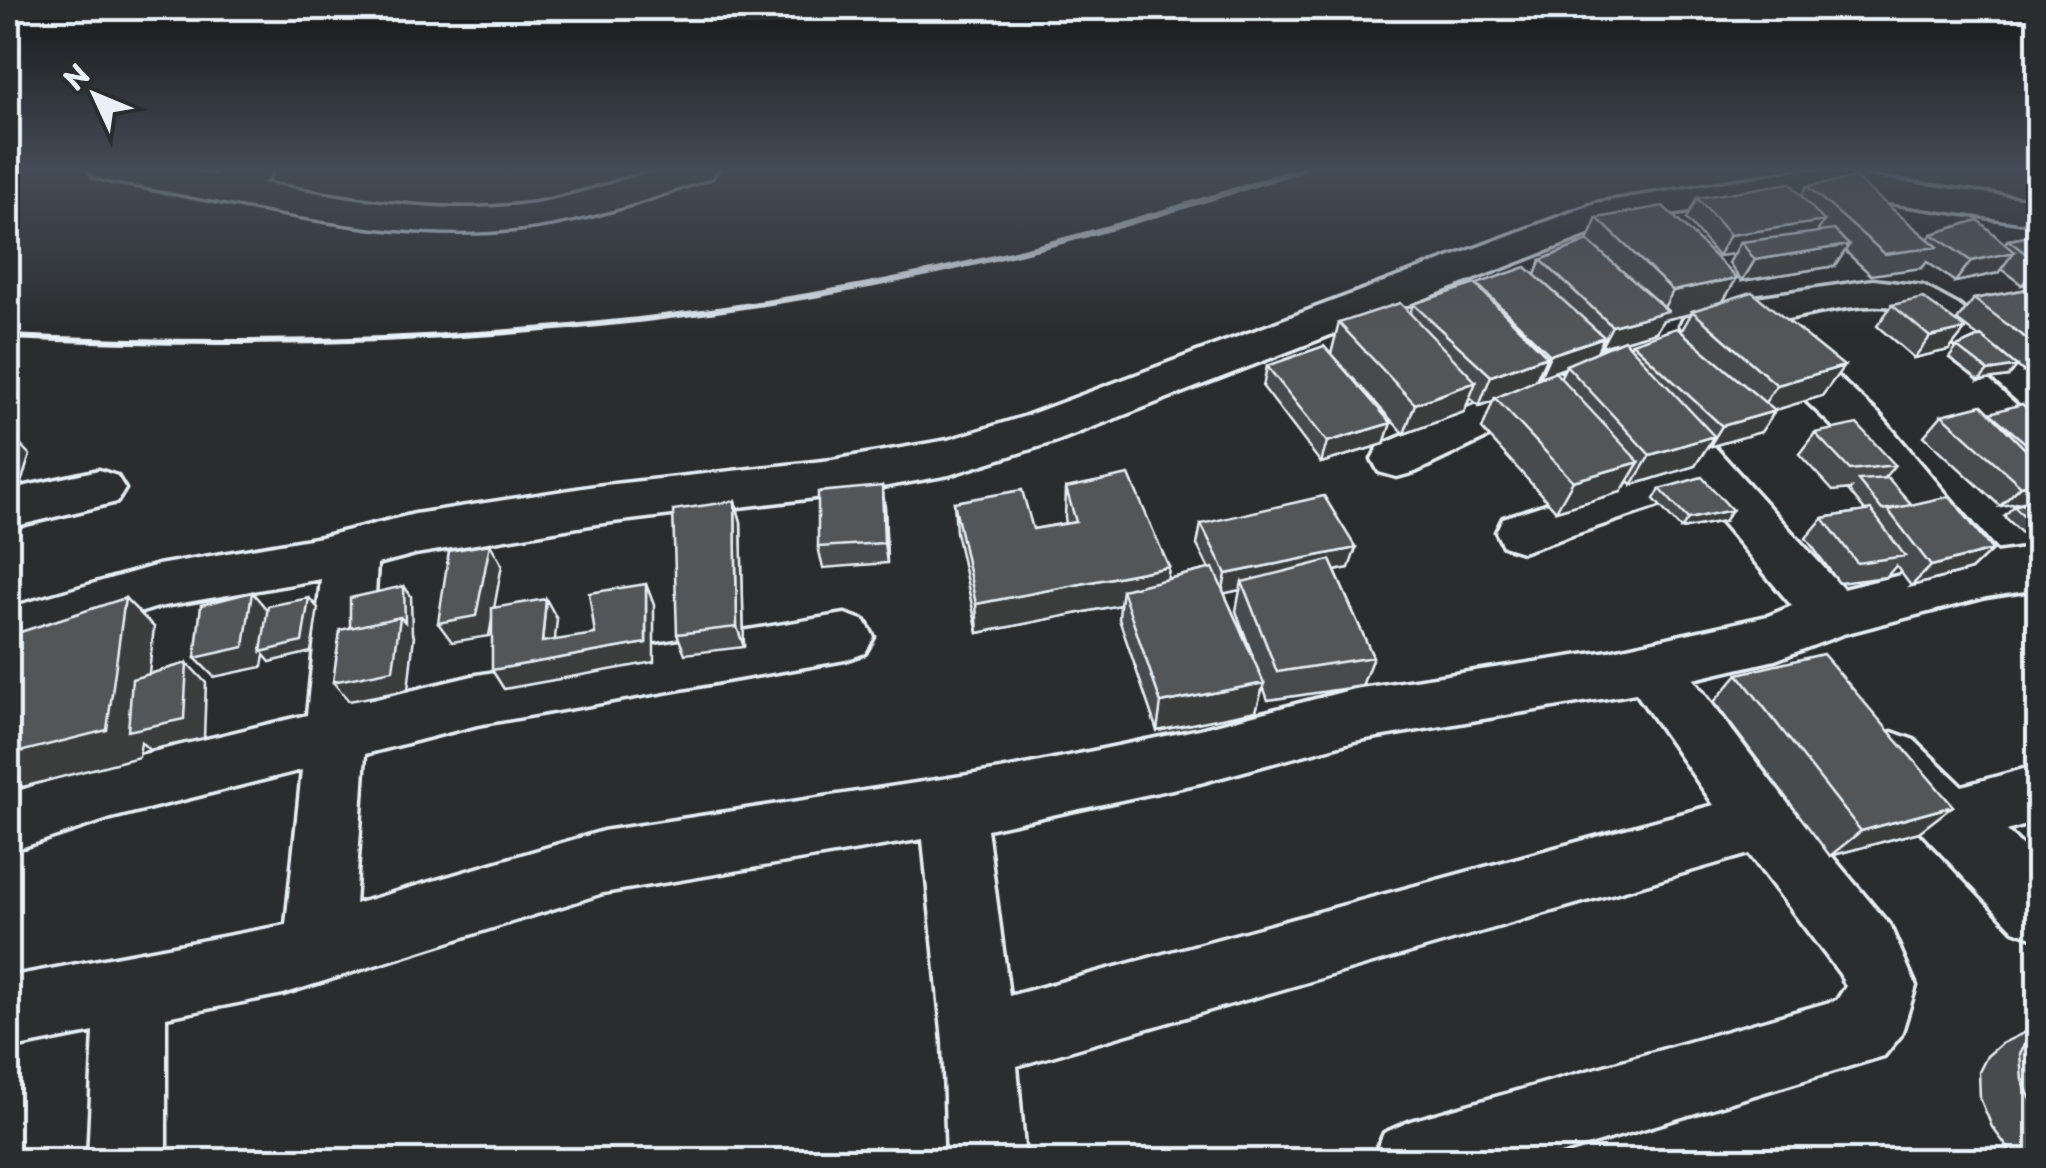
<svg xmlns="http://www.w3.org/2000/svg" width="2046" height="1168" font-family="'Playpen Sans',sans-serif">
<rect width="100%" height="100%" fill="#2a2d2e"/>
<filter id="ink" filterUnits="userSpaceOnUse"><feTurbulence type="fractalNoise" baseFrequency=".01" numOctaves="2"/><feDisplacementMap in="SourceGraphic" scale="20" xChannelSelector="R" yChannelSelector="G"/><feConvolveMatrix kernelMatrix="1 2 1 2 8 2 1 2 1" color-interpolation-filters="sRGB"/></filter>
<g filter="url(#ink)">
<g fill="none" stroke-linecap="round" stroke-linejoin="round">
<defs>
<path id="minor" d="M89,169H181L213,175L228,169H268L271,174L263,183C352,199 439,216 530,204C574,197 613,182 656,171C674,166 698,169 717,169L712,177C651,199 593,219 529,228C394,247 242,203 108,181L94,177Z
M1807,169L2020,198L2034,201L2038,212L2034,219L2020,222L1814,192L1619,223L1057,441L949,475L832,496L596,524L415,554L377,564L368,701L477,675L845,614L865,621L874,637L865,653L845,660L477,725L365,754L355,904L603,831L1001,770L1200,729L1354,689L1609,651L1768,616L1792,606L1697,493L1522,552L1503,546L1496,532L1503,518L1672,463L1626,406L1633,394L1650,390L1667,394L1843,589L1946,564L1846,439L1754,351L1747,341L1754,331L1770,326L1786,331L1880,415L1996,553L2038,547V589L1986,597L1843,634L1775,660L1693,679L1785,800L1890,926L1916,986L1901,1035L1884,1056L1540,1160H1372L1384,1133L1411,1121L1837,1000L1846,986L1840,974L1749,854L1017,1066L1025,1160H947L943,1041L923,839L603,893L283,994L166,1017V1160H88L94,1032L8,1049V977L286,925L302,770L111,818L8,852V794L111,762L307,715L321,579L158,607L8,654V608L158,565L321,537L415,514L596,486L832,460L948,440L1023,417L1596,203ZM1636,693L1714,805L1009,996L987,829L1200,783L1354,741Z
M1873,280L1923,286L1958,305L2038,369V409L2021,404C1990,378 1936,322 1899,309C1867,298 1796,319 1761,324C1735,328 1712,342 1686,335L1680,325L1686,315L1742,299Z
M1553,371L1570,376L1577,387L1570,398L1415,472L1397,477L1379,472L1372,459L1379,446Z
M99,470L117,476L125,489L117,502L8,528V490Z
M1892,732L1914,740L1962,786L2038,765V821L2007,831L2038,861V939L2014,930L1870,778L1861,759L1870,740Z"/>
</defs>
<use href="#minor" stroke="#e8f1f8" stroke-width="7"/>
<use href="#minor" fill="#2a2d2e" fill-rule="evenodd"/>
<path stroke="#e8f1f8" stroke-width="6" d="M8,337C338,352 668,336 990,259C1096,234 1199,202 1302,169"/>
</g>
<path fill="#474b4d" stroke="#e8f1f8" stroke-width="2.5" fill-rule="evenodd" d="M1807,186L1928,239L1932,234L2005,243L2008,240L2038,235V282L2022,285L2001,269L1998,273L1955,282L1927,262L1922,268L1871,275L1845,251L1835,266L1742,281L1729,263L1734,254L1718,256L1686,219L1697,198L1801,196Z
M1597,218L1723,302L1822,396L1775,410L1761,432L1709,447L1708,446L1695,466L1632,485L1628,481L1621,492L1556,511L1482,429L1493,401L1479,406L1470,398L1464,412L1404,434L1331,354L1339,323L1410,314L1413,304L1535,275L1541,260L1587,241ZM1691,314L1681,332L1632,343L1630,346L1625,341L1656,332L1663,320ZM1620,342L1596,352L1600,346L1601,347ZM1565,368L1560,378L1536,380L1539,375L1540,377Z
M2038,287V369L2024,372L2017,366L2008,377L1979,381L1949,358L1957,347L1979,337L1957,320L1974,299Z
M1892,305L1966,329L1949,350L1914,358L1877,326Z
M1267,366L1384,444L1321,463L1263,387Z
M2038,372V385L2032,380Z
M1990,413L2038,418V496L2000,506L1924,436L1942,415Z
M1815,433L1895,465L1884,478L1912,505L1992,550L1971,570L1911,586L1896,566L1886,577L1839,583L1806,538L1823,518L1865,511L1849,491L1851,489L1833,491L1799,454Z
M882,486L885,507L887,563L823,568L818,547Z
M1066,488L1169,567L1167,579L1209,569L1197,545L1201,524L1349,568L1335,571L1373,657L1362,686L1268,700L1263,686L1256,711L1157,731L1119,619L1120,605L978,633L956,532L954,502L1033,529L1066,523L1065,518ZM1240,590L1236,611L1253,657L1224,593Z
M1660,489L1724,521L1681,529L1654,499Z
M2038,499V545H2034L2004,516L2014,506Z
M735,501L741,522L744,647L685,654L677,634Z
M1738,674L1919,832L1830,856L1714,702Z
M2038,1026V1160H2017L1992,1127L1980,1098L1979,1072L1987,1056L2001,1044Z"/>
<path fill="#3a3d3e" stroke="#e8f1f8" stroke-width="2.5" d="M1824,221L1811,242H1741L1734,254L1718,256L1730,235Z
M1849,245L1835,266L1742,281L1755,260Z
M2014,252L1998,273L1955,282L1971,261Z
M2038,264V282L2022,285Z
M1737,278L1719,308L1692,311L1691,314L1663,320L1656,332L1601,347L1612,326L1661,313L1673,291Z
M1966,329L1949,350L1914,358L1930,337Z
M1604,337L1594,358L1566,365L1565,368L1540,377L1550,355Z
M1547,356L1533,386L1495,398L1493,401L1479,406L1491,376Z
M2038,356V369L2024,372Z
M1844,366L1822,396L1756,416L1777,385Z
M2017,366L2008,377L1979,381L1988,371Z
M1476,382L1464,412L1404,434L1415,404Z
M1775,411L1761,432L1709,447L1722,426Z
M1391,423L1384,444L1321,463L1327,442Z
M10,434L30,455L19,489L8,491V443Z
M1714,436L1695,466L1632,485L1650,455Z
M2038,443V451L2019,457L2029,446Z
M1639,462L1621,492L1556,511L1573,481Z
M2038,482V496L2035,500L2000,506L2021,486Z
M882,486L885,507L887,563L884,543Z
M735,501L741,522L744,647L737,627Z
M1732,510L1724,521L1681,529L1688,519Z
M490,544L502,565L489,636L452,642L438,623Z
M1356,548L1349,568L1245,589L1242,582L1240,590L1222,594L1226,574Z
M1992,550L1971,570L1911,586L1931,566Z
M1169,567L1165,597L1122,590L1120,605L978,633L976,604Z
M646,584L654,605V662L504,689L492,670L542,642L546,599L557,619L553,659L646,643Z
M404,586L411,596L412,633L414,636L408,690L349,701L333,682Z
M252,592L269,612L309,598L318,608L311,652L270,662L264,655L262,667L214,677L195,658Z
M125,598L154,627L143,728L187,663L206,683L204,738L149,750L141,742L139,757L23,787L8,776V755Z
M1264,683L1256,711L1157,731L1161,703Z
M1953,806L1919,832L1830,856L1861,831Z"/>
<path fill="#535759" stroke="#e8f1f8" stroke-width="2.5" d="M1855,178L1938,247L1885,254L1807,186Z
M1790,183L1824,221L1730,235L1697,198Z
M1663,206L1737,278L1673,291L1597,218Z
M1978,220L2014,252L1971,261L1932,234Z
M1834,230L1849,245L1755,260L1741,242Z
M2038,235V263L2008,240Z
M1588,241L1668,311L1612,326L1541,260Z
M1526,267L1604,337L1550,355L1477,284Z
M1475,284L1547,356L1491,376L1413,304Z
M2038,287V348L1974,299Z
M1752,292L1844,366L1777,385L1692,311Z
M1923,298L1966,329L1930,337L1892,305Z
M1400,303L1476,382L1415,404L1339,323Z
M1677,328L1775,411L1722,426L1632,343Z
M1981,336L2017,366L1988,371L1957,347Z
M1624,340L1714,436L1650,455L1566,365Z
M1324,346L1391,423L1327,442L1267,366Z
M1555,372L1639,462L1573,481L1495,398Z
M2022,404L2038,418V443L2029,446L1990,413Z
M1982,405L2038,462V482L2021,486L1942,415Z
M1857,424L1895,465L1850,470L1815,433Z
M1129,475L1169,567L976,604L954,502L1022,490L1033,529L1076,522L1066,488Z
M1702,477L1732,510L1688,519L1660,489Z
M1888,478L1912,505L1882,510L1858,480Z
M882,486L884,543L818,547V492Z
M1324,496L1356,548L1226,574L1201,524Z
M1950,496L1992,550L1931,566L1888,510Z
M2038,499V529L2014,506Z
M735,501L737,627L677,634L673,510Z
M1871,510L1905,556L1857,563L1823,518Z
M490,544L476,616L438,623L449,551Z
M1330,560L1373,657L1277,672L1242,582Z
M1213,568L1264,683L1161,703L1122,590Z
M646,584V643L492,670V608L546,599L542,642L595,634L589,593Z
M404,586L405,622L400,617L350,628V598Z
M252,592L244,647L195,658L201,605Z
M125,598L107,730L8,755V636Z
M309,598L302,642L261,652L268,606Z
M400,617L393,670L333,682L340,630Z
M1823,654L1953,806L1861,831L1738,674Z
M187,663L184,719L128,731L132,679Z
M2038,1028V1115L2022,1080L2020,1054L2029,1036Z"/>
</g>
<linearGradient id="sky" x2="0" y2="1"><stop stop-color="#171919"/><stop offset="0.51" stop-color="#444c57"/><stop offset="1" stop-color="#444c57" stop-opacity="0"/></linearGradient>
<rect width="2046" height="333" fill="url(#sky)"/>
<rect width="2046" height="1168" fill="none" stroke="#2a2d2e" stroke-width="40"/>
<rect x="20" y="20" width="2006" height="1128" fill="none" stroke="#e8f1f8" stroke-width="4" filter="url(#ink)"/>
<g transform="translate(95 95) rotate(314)" stroke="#2a2d2e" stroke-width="8" paint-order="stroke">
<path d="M0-8L18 38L0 25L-18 38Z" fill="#e8f1f8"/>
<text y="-15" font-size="28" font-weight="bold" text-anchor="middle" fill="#e8f1f8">N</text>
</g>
</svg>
